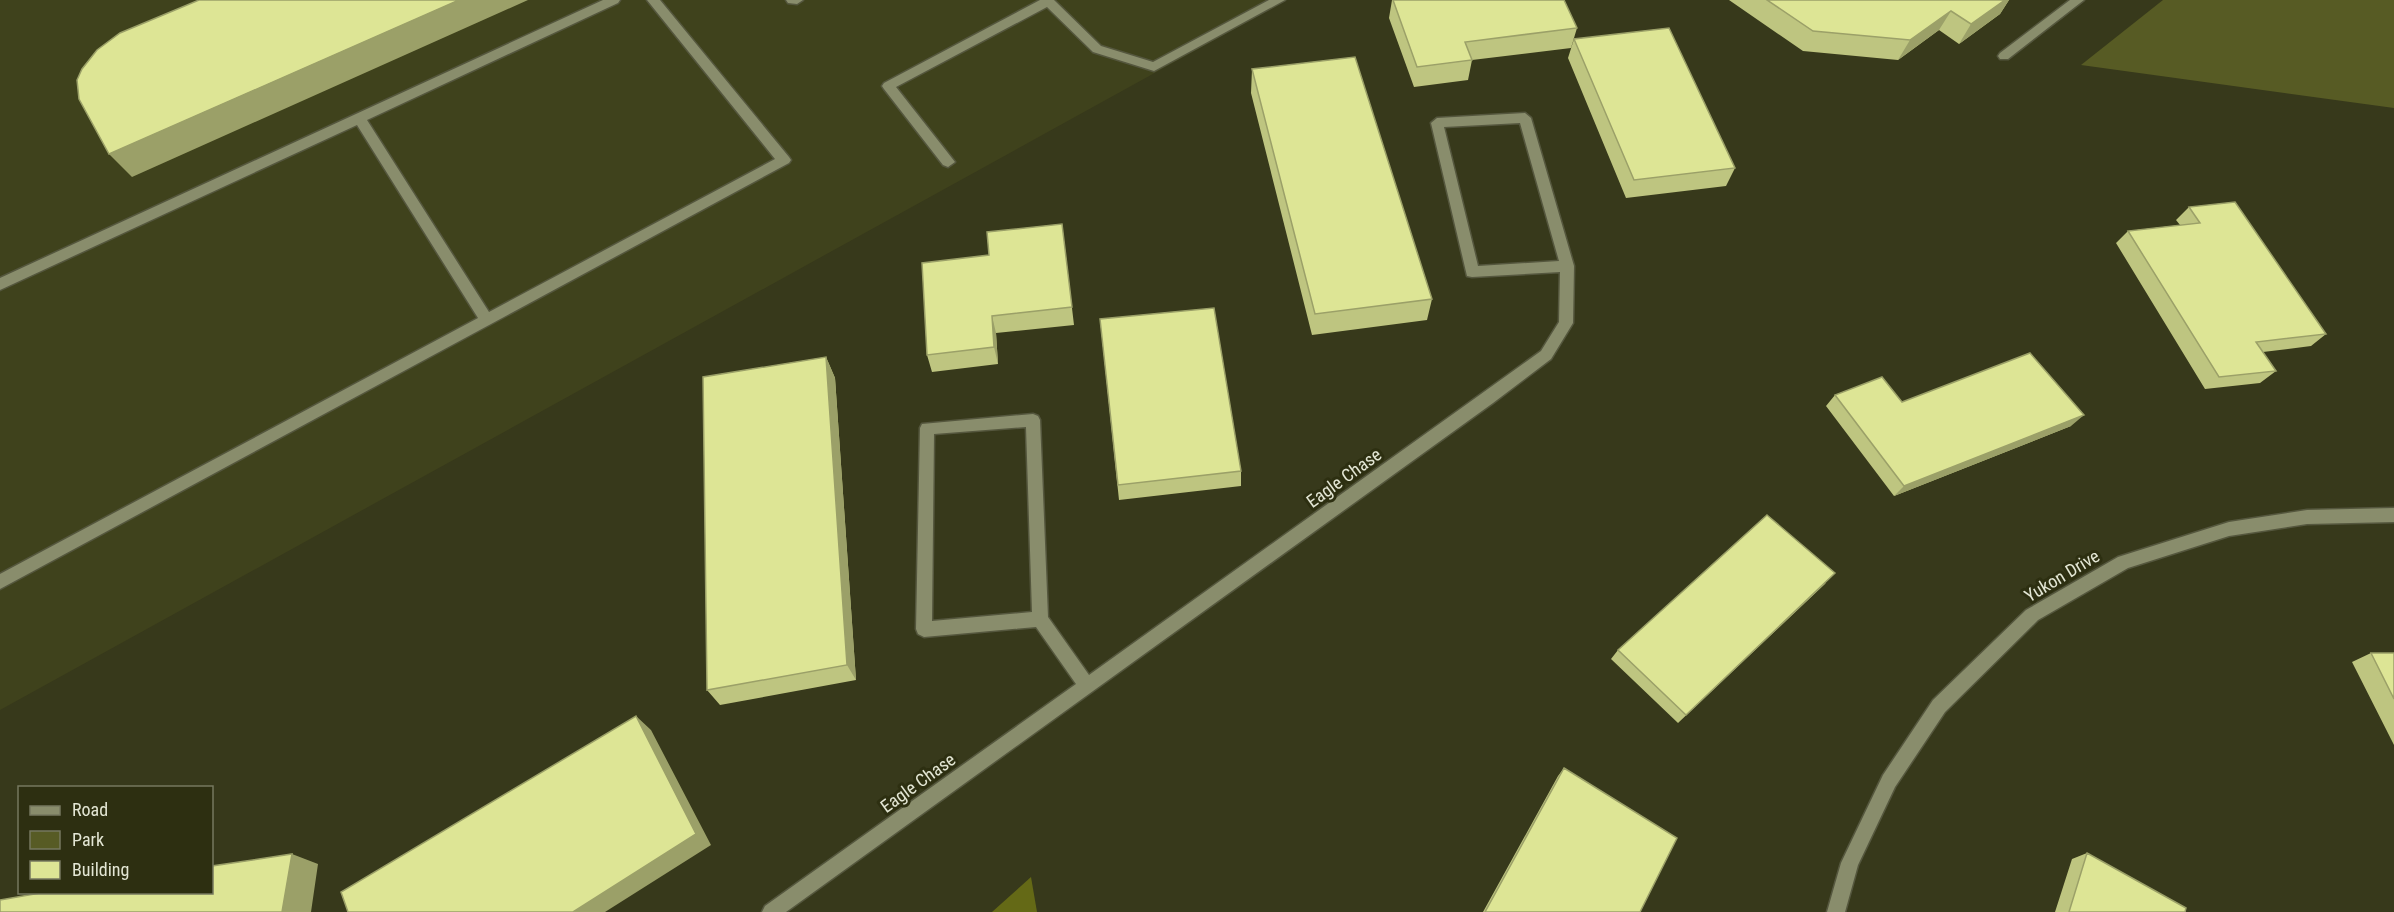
<svg xmlns="http://www.w3.org/2000/svg" width="2394" height="912" font-family="'Roboto Condensed',sans-serif">
<rect width="100%" height="100%" fill="#37391b"/>
<path fill="#3f421c" d="M0,0H1287L0,710Z"/>
<path fill="#575b24" d="M2163,0H2394V108L2081,65Z"/>
<path fill="#646916" d="M1031,877L1037,912H992Z"/>
<g fill="none" stroke-linecap="round" stroke-linejoin="round">
<defs>
<path id="service" d="M603,0H620L618,3L367,120L489,312L775,159L647,0H660L789,157L791,160L789,163L0,589V574L478,318L357,125L0,290V278Z
M786,0H803L797,4L788,3Z
M1040,0H1054L1101,46L1153,62L1269,0H1285L1154,71L1093,52L1047,7L896,87L955,162L948,167L943,165L884,89L882,86L884,83Z"/>
<path id="minor" d="M2070,0H2084L2008,59H2000L1998,56L2000,53Z
M1525,113L1531,118L1574,266L1573,323L1551,359L1493,403L786,912H762L765,906L1076,684L1036,627L924,637L918,634L916,629L920,428L922,424L1033,414L1038,416L1040,420L1048,617L1089,675L1541,351L1559,322L1560,272L1472,277L1467,276L1431,123L1437,118ZM1520,123L1559,261L1478,266L1444,127ZM1026,427L1032,612L932,621L934,434Z
M2394,508V522L2307,524L2229,536L2128,568L2038,620L1945,712L1895,787L1858,865L1845,912H1827L1841,863L1883,775L1933,700L2026,610L2118,557L2229,522L2307,510Z"/>
</defs>
<use href="#service" stroke="#55573e" stroke-width="3"/>
<use href="#minor" stroke="#55573e" stroke-width="3"/>
<use href="#service" fill="#898d6c" fill-rule="evenodd"/>
<use href="#minor" fill="#898d6c" fill-rule="evenodd"/>
</g>
<path fill="#bec580" d="M1392,0H1564L1577,28L1571,48L1472,60L1468,80L1414,87L1389,18Z
M1729,0H2009L2000,14L1959,44L1939,30L1898,60L1803,51Z
M1574,39L1735,168L1726,186L1626,198L1568,58Z
M1252,69L1432,299L1427,320L1312,335L1251,93Z
M2189,207L2326,334L2311,346L2263,352L2276,371L2260,383L2205,389L2116,243L2128,231L2180,225L2176,220Z
M1062,224L1074,325L996,333L998,364L932,372L927,355L989,255Z
M1100,319L1241,471V486L1119,500Z
M826,357L835,378L856,680L720,705L707,690Z
M1835,395L1902,402L2071,426L1894,496L1826,406Z
M1826,583L1678,723L1611,659L1618,650Z
M2371,653H2394V745L2352,662Z
M1564,768L1640,912H1483L1558,776Z
M2087,853L2185,912H2055L2072,859Z"/>
<path fill="#9ba068" d="M459,0H528L132,177L109,154Z
M2005,0H2009L2000,14L1959,44L1971,24Z
M1951,11L1939,30L1898,60L1910,40Z
M992,316L996,333L998,364L994,347Z
M826,357L835,378L856,680L847,665Z
M2084,415L2071,426L1894,496L1904,486Z
M636,716L651,730L711,845L605,912H573Z
M292,854L318,864L311,912H282Z"/>
<path fill="#dde595" stroke="#9ba068" stroke-width="1.5" d="M199,0H459L109,154L79,99L77,80L82,69L97,50L120,33Z
M1393,0H1564L1577,28L1465,42L1472,60L1417,67Z
M1767,0H2005L1971,24L1951,11L1910,40L1813,31Z
M1669,28L1735,168L1634,180L1574,39Z
M1355,57L1432,299L1315,314L1252,69Z
M2235,202L2326,334L2256,342L2276,371L2219,377L2128,231L2200,223L2189,207Z
M1062,224L1072,307L992,316L994,347L927,355L922,263L989,255L987,232Z
M1214,308L1241,471L1118,485L1100,319Z
M2030,353L2084,415L1904,486L1835,395L1882,377L1902,402Z
M826,357L847,665L707,690L703,377Z
M1767,515L1835,573L1686,715L1618,650Z
M2371,653H2394V699Z
M636,716L696,834L573,912H348L341,892Z
M1564,768L1677,838L1640,912H1485Z
M2087,853L2186,908L2185,912H2069Z
M292,854L282,912H0V900L46,892H212V866Z"/>
<g text-anchor="middle" stroke-width="6" stroke-linejoin="round" paint-order="stroke">
<g font-size="18" fill="#e3e6d4" stroke="#2d2f11">
<text transform="translate(1344 478) rotate(-36)" y="6">Eagle Chase</text>
<text transform="translate(2062 576) rotate(-31)" y="6">Yukon Drive</text>
<text transform="translate(918 783) rotate(-36)" y="6">Eagle Chase</text>
</g>
</g>
<rect x="18" y="786" width="195" height="108" fill="#2d2f11" stroke="#76785f" stroke-width="1.5"/>
<rect x="30" y="806" width="30" height="9" fill="#898d6c" stroke="#76785f" stroke-width="1.5"/>
<text x="72" y="816" font-size="18" fill="#e3e6d4">Road</text>
<rect x="30" y="831" width="30" height="18" fill="#575b24" stroke="#76785f" stroke-width="1.5"/>
<text x="72" y="846" font-size="18" fill="#e3e6d4">Park</text>
<rect x="30" y="861" width="30" height="18" fill="#dde595" stroke="#76785f" stroke-width="1.5"/>
<text x="72" y="876" font-size="18" fill="#e3e6d4">Building</text>
</svg>
